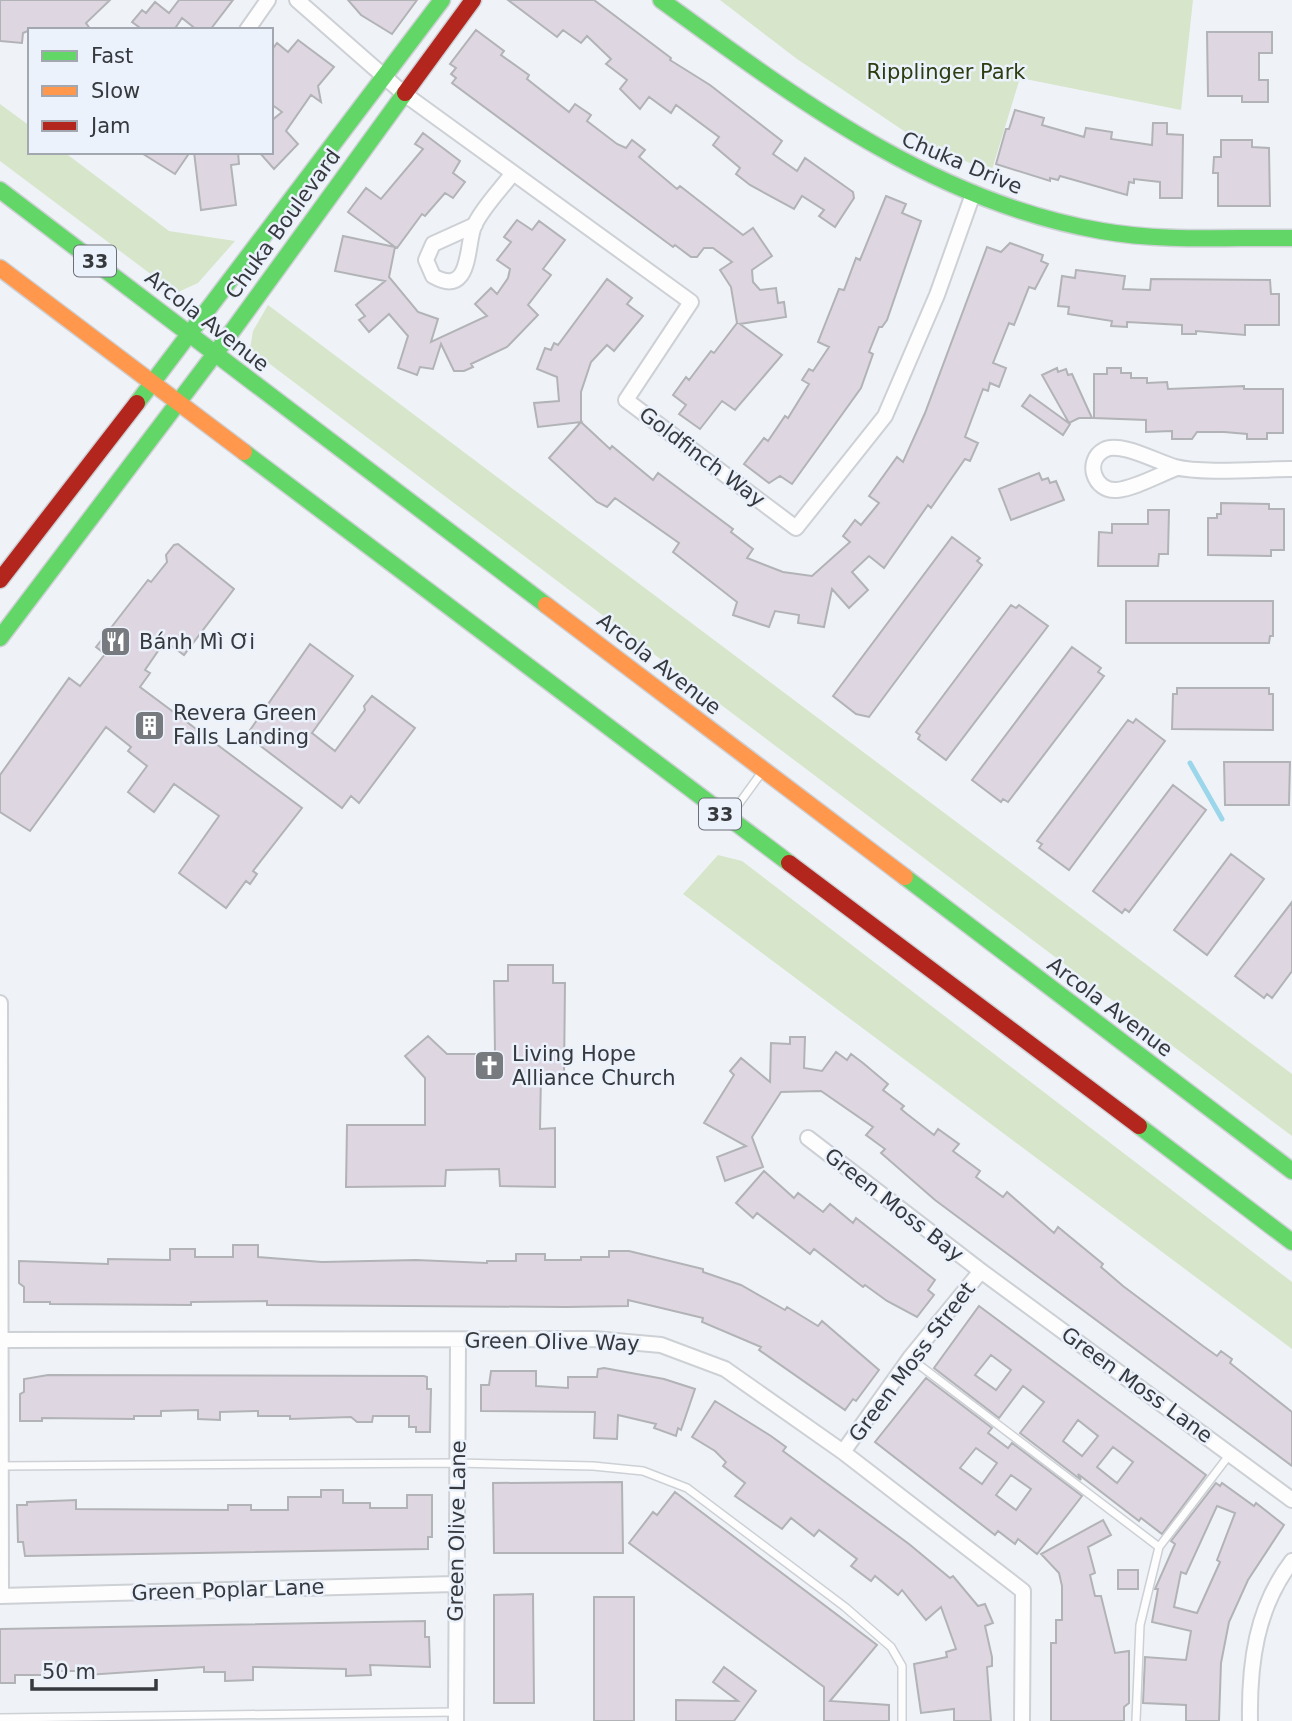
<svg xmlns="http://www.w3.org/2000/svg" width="1292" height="1721" font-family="'DejaVu Sans',sans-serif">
<rect width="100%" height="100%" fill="#eff3f8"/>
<path fill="#d7e5cb" d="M720,0H1193L1181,110L1020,78L991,173L910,135L797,59Z
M0,104L30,126V152H64L169,231L235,241L198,283L176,293L0,161Z
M268,305L1292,1074V1136L250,349L253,331Z
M718,855L742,861L1292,1282V1349L683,894Z"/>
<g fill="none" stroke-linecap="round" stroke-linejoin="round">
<path stroke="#9cd6ea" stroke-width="5" d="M1190,763L1222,819"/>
</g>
<path fill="#ded6e1" stroke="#b2b3b6" stroke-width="2" fill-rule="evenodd" d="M0,0H110L86,23L91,30H30L23,33L22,43L0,41Z
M179,0H233L210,30H197L182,18L174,30H143L132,22L142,10L146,13L155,2L169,13Z
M348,0H417L392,34L361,15Z
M508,0H594L671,58L670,60L710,85L782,141L773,154L797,171L805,158L853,192L854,198L835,227L819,216L824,210L802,196L794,209L750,185L736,174L740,168L713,145L719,137L676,105L671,113L649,97L640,109L620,89L627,80L606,64L611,59L587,36L581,43L563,30L557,37Z
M476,30L504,51L501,55L529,75L527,79L569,112L575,104L591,115L587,121L617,144L626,148L632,140L645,150L639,157L677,189L680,186L743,235L753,228L772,256L752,270L753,282L760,290L776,288L778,303L784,302L786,317L740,324L782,355L735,410L722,401L700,429L679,414L686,405L673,395L686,377L689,380L711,351L714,353L737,323L731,287L720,270L732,262L713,248H704L697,257H691L675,245L673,247L452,83L456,78L451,74L456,68L450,64Z
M1207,32H1272V53H1259V80H1268V102H1242V96H1208Z
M298,40L334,67L318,86L321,102L311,95L286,131L298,144L274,169L259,152H271V121L282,112L271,104V51L277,43L288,52Z
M1015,110L1044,118L1042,125L1084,137L1086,128L1112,132L1111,139L1152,145L1153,123H1167V134L1183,135L1182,198H1160V182L1134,179V183L1129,182L1127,195L1060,176L1058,180L1050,178V181L996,164L1006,129H1009Z
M423,133L460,161L453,173L465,182L453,198L445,193L425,216L422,214L397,248L395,247L389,277L418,312L438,319L431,342L487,316L475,304L491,288L497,294L508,278L510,269L497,260L511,242L504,237L517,220L532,230L539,221L565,240L543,269L551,275L528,305L538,315L507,347L471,364L473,367L464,371H454L441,344L433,369L420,367L417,375L398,368L408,336L389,314L369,332L359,320L365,316L356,305L385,281L335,271L343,236L395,247L348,212L366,188L381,199L423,149L415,144Z
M1221,140H1252V147L1269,148L1270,206H1218V173H1213L1214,157H1221Z
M140,152H190L175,174Z
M194,152H238L239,164L231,165L236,205L201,210Z
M886,196L906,204L902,213L921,221L887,320L882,327H879L869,352L873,354L861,388L792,484L780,476L769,483L744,464L764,438L768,441L785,416L788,418L809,384L802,380L809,369L813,371L829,347L818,342L839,289L844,290L856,258L860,260Z
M1010,243L1043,255L1041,261L1048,264L1035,289L1029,287L1014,325L1009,323L993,363L1006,368L999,387L990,383L988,391L983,389L965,437L978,443L970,461L965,459L931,508L928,505L884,568L869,556L852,572L868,590L849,608L832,589L824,627L798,623L799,615L775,611L769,627L733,615L737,602L673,552L679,543L615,498L607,507L597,502L549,458L581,422L538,427L534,403L559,401L557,377L537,369L545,348L551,350L554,343L558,345L607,279L632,298L627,304L643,316L614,351L607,345L591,362L581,392V422L610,449L612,446L653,480L658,473L733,529L731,532L753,549L747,558L783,572L812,576L850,542L843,536L855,520L861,525L879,503L869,496L897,457L903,462L925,413L987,247L1001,252Z
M1076,270L1125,276L1123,289L1150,290L1151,279L1270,280L1271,294H1279V325H1245V335L1196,331V334H1182V325L1127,322V327L1111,326L1112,321L1068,314L1069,307L1058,306L1062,276L1075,278Z
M1057,368L1058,372L1066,369L1068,375L1072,374L1092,418H1079L1069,423L1042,375Z
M1107,368H1121V373H1131V378H1147V383L1167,382L1168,389L1244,386V389H1283V433H1267V439H1247V434L1224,432H1197L1192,439H1172V431L1146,432V420L1094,418V374H1107Z
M1030,395L1070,424L1063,435L1022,406Z
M1039,473L1042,480L1048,478L1050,483L1056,481L1064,500L1011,520L999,489Z
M1221,503L1269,504V509H1284V550H1271V556L1208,555V518H1217V514H1221Z
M1148,510H1169L1168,554H1159L1158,566H1098L1099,532L1112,533V524H1148Z
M952,537L980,558L977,561L982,565L869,717L856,714L833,696Z
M178,544L234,589L184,655L165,641L145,670L150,673L140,687L302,808L253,871L257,874L250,884L246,881L226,908L179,873L219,816L174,784L154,812L128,792L147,766L128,751L131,747L106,727L30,831L0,812V775L69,678L80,686L105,654L96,647L148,580L151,582L167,562L166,555L174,545Z
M1126,601H1273V636H1270L1269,643H1126Z
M1011,605L1016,608L1019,605L1048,626L946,760L918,739L920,735L916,732Z
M310,644L353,676L312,733L335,751L365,710L364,706L372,696L415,728L359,803L351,796L342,808L250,738L254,733L250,730Z
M1072,647L1101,668L1098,672L1104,676L1008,802L1003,799L1001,802L972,780Z
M1177,688H1269V694H1273V730L1172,729L1173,694H1177Z
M1136,719L1165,741L1069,870L1039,848L1042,844L1037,841L1128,720L1133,723Z
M1224,762H1290L1289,805H1225Z
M1173,785L1206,810L1129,912L1125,909L1122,913L1093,891Z
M1231,854L1264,879L1207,955L1174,930Z
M1292,902V971L1272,998L1267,994L1264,998L1235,976Z
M508,965H553V983H565L564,1076H541L540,1129L555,1128V1187L500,1186L499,1169L446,1170L445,1186L346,1187L347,1125H425V1078L405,1056L428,1036L447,1054H495L494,981H508Z
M790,1037H805L804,1068L822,1071L836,1052L847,1060L851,1054L863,1063L888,1084L883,1090L904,1106L901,1109L907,1114L934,1135L938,1129L959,1144L953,1151L980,1171L976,1177L1003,1197L1007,1192L1054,1233L1058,1227L1103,1264L1101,1267L1123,1286L1203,1346L1217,1356L1221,1351L1232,1359L1230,1363L1292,1412V1466L935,1200L881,1153L885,1149L866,1135L873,1127L821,1091L781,1092L752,1137L763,1167L725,1181L717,1157L746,1146L704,1123L734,1075L730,1071L741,1058L770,1082L771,1043L790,1044Z
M764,1171L794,1198L798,1193L823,1212L830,1204L853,1223L856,1218L935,1280L928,1290L934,1295L917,1317L887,1301L865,1285L863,1287L814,1249L810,1254L757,1213L753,1218L736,1203Z
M233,1245H258V1257L322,1262L416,1260L487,1263V1261H516V1254H545V1260H581V1257H609V1251H629L703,1269V1272L741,1285L785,1310L787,1307L818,1326L822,1321L879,1370L856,1401L853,1399L845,1410L759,1350L761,1347L702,1322L703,1318L628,1300V1306L566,1307L267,1305V1301L191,1302V1305L50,1304V1302H24V1287L19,1283V1261L108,1264V1259L170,1260V1249H195V1257H233Z
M979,1306L1206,1475L1162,1534L1141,1518L1139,1521L1078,1474L1081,1480L1020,1433L1044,1402L1023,1386L999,1418L934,1368ZM991,1355L1011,1370L996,1390L975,1375ZM1078,1420L1098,1436L1082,1456L1063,1441ZM1113,1447L1133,1462L1117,1483L1097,1467Z
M604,1368L664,1379L695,1389L681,1430L678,1428L676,1436L654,1428L656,1424L618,1415L617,1439L594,1438L595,1412L481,1411V1385H489L491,1371H536V1386L568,1388V1377H597L598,1369Z
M48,1375L424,1376L427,1377V1389H431L430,1432H416V1427H409V1416H373L372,1422H357L351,1417L290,1419V1416H258V1411L220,1412V1420L198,1419V1410L161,1411V1416H134V1419L42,1418V1421H20V1394L24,1392V1379Z
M926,1378L992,1428L988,1433L1008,1448L1012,1443L1082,1496L1037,1554L1018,1539L1015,1544L998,1531L995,1535L875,1442ZM976,1448L997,1463L982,1484L960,1468ZM1011,1475L1031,1489L1016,1510L996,1495Z
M715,1401L771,1436L786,1447L783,1451L909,1544L950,1578L953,1576L978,1606L985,1604L993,1623L985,1626L992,1657V1666L987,1667L991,1721H954V1709L921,1713L914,1664L947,1657L946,1652L956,1649L941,1607L926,1620L902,1590L898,1595L875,1576L871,1581L851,1566L857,1559L819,1530L814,1536L791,1518L782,1529L735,1496L745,1483L723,1466L726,1462L715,1451L692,1437Z
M622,1482L623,1553H494L493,1483Z
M1216,1483L1220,1486L1222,1483L1254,1506L1256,1503L1284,1525L1248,1580L1229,1622L1221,1663L1219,1721H1186V1705L1143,1703L1145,1657L1186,1660L1191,1631L1152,1622L1158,1589H1155L1175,1544L1171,1541ZM1217,1506L1235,1513L1217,1560L1220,1562L1197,1613L1174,1607L1181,1572L1186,1574Z
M321,1490H343V1503H370V1508H407V1495H432V1537H428V1549L25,1556L23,1542H18L17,1505H27V1502L76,1500V1509L228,1510V1505H251V1510H288V1497H321Z
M675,1492L877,1645L830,1701L889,1705V1721H824V1687L629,1543L653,1512L657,1515Z
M1103,1520L1111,1535L1088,1547L1095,1573L1090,1575L1095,1596H1101L1115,1653L1129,1651V1703L1124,1707V1721H1051V1643H1056V1620H1062V1586L1059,1573L1041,1554Z
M1118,1570H1138V1589H1118Z
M533,1594L534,1703H494V1595Z
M594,1597H634V1721H594Z
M425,1621V1637H429L430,1667L370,1665L371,1675L346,1676V1669L253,1667V1680L225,1681V1672H204V1667L87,1675V1671H44V1675H15V1683H0V1629Z
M724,1667L756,1691L734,1721H676V1700L738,1701L713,1682Z"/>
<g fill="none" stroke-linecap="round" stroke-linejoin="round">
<defs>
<path id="lane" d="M730,816L762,772
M910,1358L1159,1547
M1,1466L457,1463L593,1466L643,1471L687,1488L845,1607L891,1647L902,1666V1721
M0,1718L455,1712
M1136,1721L1140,1625L1159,1547L1230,1454"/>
<path id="street" d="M297,0L403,93L691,302L626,400L796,528L885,416L937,295L973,194
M247,30L268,0
M475,225L433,244L426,260L433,276C472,298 466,245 474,226C482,208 501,189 513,173
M1177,468C1158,475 1136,488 1117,490C1094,492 1084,461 1104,450C1120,441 1157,462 1175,467C1202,474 1261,469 1292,469
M0,1003L1,1596
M808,1138L981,1271L1292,1500
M0,1340L594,1339L661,1345L725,1369L843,1452L1023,1591L1022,1721
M843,1452L910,1358L981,1271
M0,1596L455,1584
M456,1721L458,1341
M1250,1721C1249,1664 1256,1608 1292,1561"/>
<path id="fast" d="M661,0C796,98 933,202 1102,231C1164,242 1229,237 1292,238
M0,190L546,605
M137,403L442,0
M244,452L789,863
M0,638L233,330L405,93
M905,877L1292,1171
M1139,1126L1292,1242"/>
<path id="slow" d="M0,268L244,452
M546,605L905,877"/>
<path id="jam" d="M405,93L473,0
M0,580L137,403
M789,863L1139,1126"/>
</defs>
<use href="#lane" stroke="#cdd0d4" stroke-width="10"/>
<use href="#street" stroke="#cdd0d4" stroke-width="18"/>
<use href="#fast" stroke="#cdd0d4" stroke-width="19"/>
<use href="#slow" stroke="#cdd0d4" stroke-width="19"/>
<use href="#jam" stroke="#cdd0d4" stroke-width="19"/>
<use href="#lane" stroke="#fdfdfe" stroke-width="7"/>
<use href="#street" stroke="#fdfdfe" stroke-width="14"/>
<use href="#fast" stroke="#63d668" stroke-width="16"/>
<use href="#slow" stroke="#ff974d" stroke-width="16"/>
<use href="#jam" stroke="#b3261e" stroke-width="16"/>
</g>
<defs>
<symbol id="restaurant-square" viewBox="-11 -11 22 22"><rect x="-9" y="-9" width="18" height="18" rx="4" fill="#777a7e" stroke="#ebf2fc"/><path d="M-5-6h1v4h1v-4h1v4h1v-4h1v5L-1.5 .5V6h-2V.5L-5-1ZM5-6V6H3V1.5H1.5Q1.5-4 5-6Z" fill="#fff"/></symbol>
<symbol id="building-square" viewBox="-11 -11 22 22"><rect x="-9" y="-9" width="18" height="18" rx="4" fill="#777a7e" stroke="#ebf2fc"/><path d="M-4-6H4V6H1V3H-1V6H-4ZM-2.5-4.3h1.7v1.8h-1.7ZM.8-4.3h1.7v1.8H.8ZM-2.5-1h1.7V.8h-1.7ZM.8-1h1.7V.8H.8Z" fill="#fff"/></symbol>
<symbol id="church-square" viewBox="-11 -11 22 22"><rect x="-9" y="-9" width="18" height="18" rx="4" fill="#777a7e" stroke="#ebf2fc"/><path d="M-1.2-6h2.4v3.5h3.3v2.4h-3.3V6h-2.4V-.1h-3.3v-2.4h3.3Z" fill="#fff"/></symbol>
</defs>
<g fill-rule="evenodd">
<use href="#restaurant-square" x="98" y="624" width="35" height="35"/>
<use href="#building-square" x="132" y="708" width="35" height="35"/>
<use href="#church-square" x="472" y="1048" width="35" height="35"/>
</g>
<g text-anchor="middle" stroke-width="5" stroke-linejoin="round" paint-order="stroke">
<g fill="#ebf2fc" stroke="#6c7076" stroke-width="2">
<rect x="74" y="245.5" width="42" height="31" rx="5"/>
<rect x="699" y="798.5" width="42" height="31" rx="5"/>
</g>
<g font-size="19" font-weight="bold" fill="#36393d">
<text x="95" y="268">33</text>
<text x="720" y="821">33</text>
</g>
<g font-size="21" fill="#2d3d10" stroke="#ebf2fc">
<text x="946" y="79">Ripplinger Park</text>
</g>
<g font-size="21" fill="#36393d" stroke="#ebf2fc">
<text transform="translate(962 163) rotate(23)" y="7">Chuka Drive</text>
<text transform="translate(283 224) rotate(-54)" y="7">Chuka Boulevard</text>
<text transform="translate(207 321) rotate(38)" y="7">Arcola Avenue</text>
<text transform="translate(702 457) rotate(37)" y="7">Goldfinch Way</text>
<text transform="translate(659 664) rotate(38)" y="7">Arcola Avenue</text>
<text transform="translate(1110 1007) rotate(37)" y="7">Arcola Avenue</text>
<text transform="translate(894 1205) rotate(38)" y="7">Green Moss Bay</text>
<text transform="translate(552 1342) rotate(1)" y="7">Green Olive Way</text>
<text transform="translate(912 1362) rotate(-53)" y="7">Green Moss Street</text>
<text transform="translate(1137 1385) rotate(36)" y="7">Green Moss Lane</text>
<text transform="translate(457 1531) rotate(-89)" y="7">Green Olive Lane</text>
<text transform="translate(228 1590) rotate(-2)" y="7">Green Poplar Lane</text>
</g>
<g font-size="21" fill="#36393d" stroke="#ebf2fc" text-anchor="start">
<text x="139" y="649">Bánh Mì Ơi</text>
<text x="173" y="720">Revera Green<tspan x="173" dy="24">Falls Landing</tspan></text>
<text x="512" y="1061">Living Hope<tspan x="512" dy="24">Alliance Church</tspan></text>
</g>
</g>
<rect x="28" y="28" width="245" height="126" fill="#ebf2fc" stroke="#a3a8b0" stroke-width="2"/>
<rect x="42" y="51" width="35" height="10" fill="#63d668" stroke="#a3a8b0" stroke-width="2"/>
<text x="91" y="63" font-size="21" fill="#36393d">Fast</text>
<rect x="42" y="86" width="35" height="10" fill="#ff974d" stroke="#a3a8b0" stroke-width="2"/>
<text x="91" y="98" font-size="21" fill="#36393d">Slow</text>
<rect x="42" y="121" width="35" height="10" fill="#b3261e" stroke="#a3a8b0" stroke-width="2"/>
<text x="91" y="133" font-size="21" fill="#36393d">Jam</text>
<path d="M32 1679v10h124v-10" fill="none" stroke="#36393d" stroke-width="3.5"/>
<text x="42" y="1679" font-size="21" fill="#36393d" stroke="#ebf2fc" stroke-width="5" paint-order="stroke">50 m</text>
</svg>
